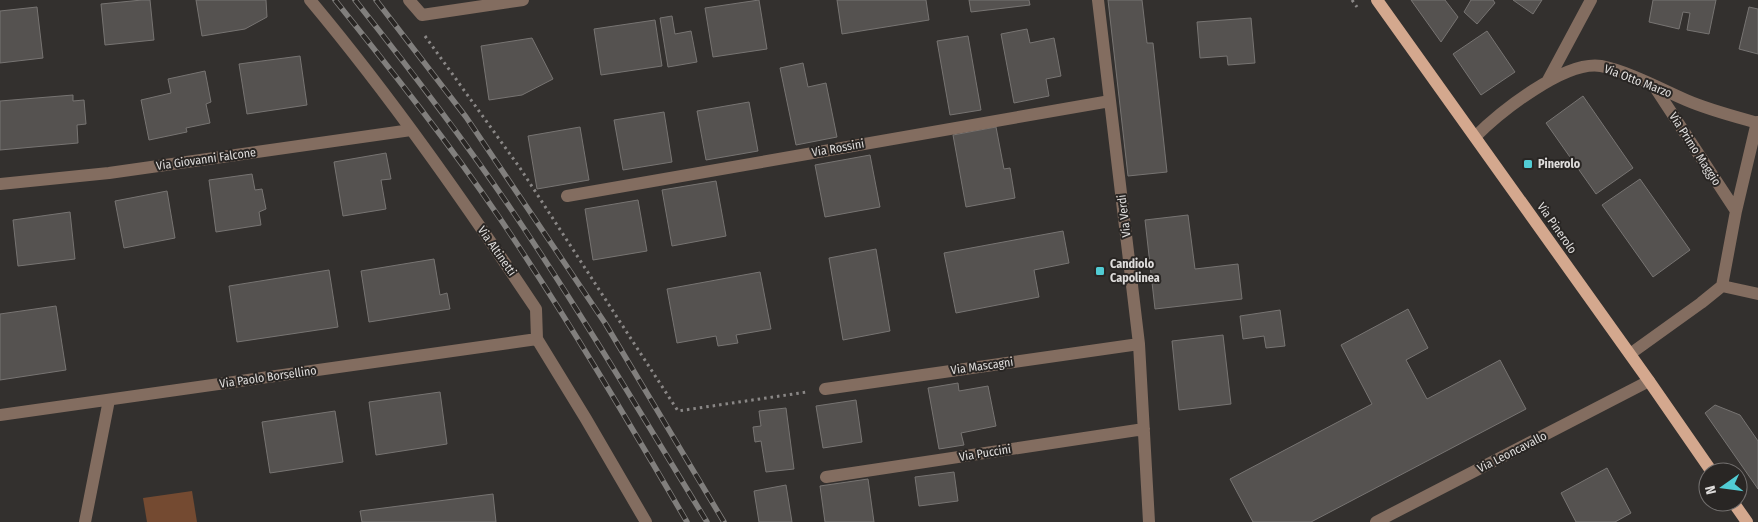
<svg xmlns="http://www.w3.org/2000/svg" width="1758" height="522" font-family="'Fira Sans Condensed',sans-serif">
<rect width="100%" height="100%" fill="#33302e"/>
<path fill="#744a31" d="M192,491L197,522H147L143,498Z"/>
<path fill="#555250" stroke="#777472" d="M142,0H150L154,40L105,45L101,4Z
M196,0H266L267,17L245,29L202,36Z
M759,0L767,49L713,57L705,8Z
M837,0H926L929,20L842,34Z
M969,0H1029L1030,5L971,12Z
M1108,0H1142L1147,43H1153L1167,172L1128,176Z
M1411,0H1445L1458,17L1441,42Z
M1471,0H1493L1495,3L1477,24L1464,12Z
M1513,0H1542L1533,14Z
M1653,0H1716L1709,34L1687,30L1690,13L1683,12L1679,29L1649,22Z
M37,7L43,58L0,63V11Z
M1749,7L1758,9V54L1739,49Z
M672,16L675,34L691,31L697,62L668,67L660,18Z
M1251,18L1255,63L1228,65L1227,56L1200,58L1197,22Z
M655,20L662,66L601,75L594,29Z
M1027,29L1030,43L1054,38L1061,76L1046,79L1049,96L1014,103L1001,34Z
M1487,31L1515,72L1481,95L1453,54Z
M968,36L981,110L950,115L937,41Z
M532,38L553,79L522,95L489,100L481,46Z
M300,56L307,105L247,114L239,64Z
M803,63L808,87L826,83L837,137L796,145L780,68Z
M205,71L211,102L206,104L210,123L186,128L187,132L149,140L141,100L171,93L168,79Z
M73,95V101L84,100L86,124L77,125L78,143L0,150V101Z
M1583,96L1633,168L1596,194L1546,123Z
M749,102L758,151L706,160L697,111Z
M664,112L672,162L623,170L614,120Z
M580,127L589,180L537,189L528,136Z
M996,127L1004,169L1010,168L1015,198L966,207L953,135Z
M386,153L391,179L381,180L386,209L343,216L334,162Z
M870,155L880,207L825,217L815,165Z
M252,174L255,190L262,189L266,209L259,212L261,225L216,232L209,180Z
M1640,179L1690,250L1653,277L1602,205Z
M716,181L726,236L672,246L662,190Z
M167,191L175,238L124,248L115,201Z
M638,200L647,251L593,260L585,209Z
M70,212L75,259L18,266L13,220Z
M1188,215L1195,269L1238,264L1242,299L1155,309L1145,220Z
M1063,231L1069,263L1034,270L1039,297L956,313L944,253Z
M876,249L890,331L843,340L829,258Z
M434,259L440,295L447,293L450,309L369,322L361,271Z
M329,270L338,327L237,342L229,286Z
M760,272L771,329L736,335L738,343L718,346L716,336L677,343L667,289Z
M56,306L66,370L0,380V314Z
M1408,309L1428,348L1406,360L1427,399L1500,360L1526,409L1311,522H1253L1230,479L1372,404L1341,345Z
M1280,310L1285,346L1266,348L1264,336L1243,339L1240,316Z
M1223,335L1231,404L1179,410L1172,341Z
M958,383L959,391L988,386L996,426L961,433L964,445L939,449L928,388Z
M440,392L447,444L376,455L369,402Z
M856,400L862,442L823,448L816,406Z
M1715,405L1740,415L1758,441V489L1705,413Z
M786,408L794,469L766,472L761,441L755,442L753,427L761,426L759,411Z
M335,411L343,462L270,473L262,422Z
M1607,468L1631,513L1615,522H1576L1561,493Z
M954,472L958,501L919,506L915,477Z
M868,479L874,522H825L820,486Z
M786,485L792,522H759L754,491Z
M493,494L496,522H362L360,511Z"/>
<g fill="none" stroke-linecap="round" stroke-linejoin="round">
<path stroke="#8a8786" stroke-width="3" stroke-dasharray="2.5 4" stroke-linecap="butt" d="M1352,0L1357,7
M425,36L520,168L678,411L807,392
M1738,475L1745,485
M1700,490L1708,501"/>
<path stroke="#836d60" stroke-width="12" d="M310,0C392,98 465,203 536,309L537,339L586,419L646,522
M409,0L422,15L523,0
M1098,0L1139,344L1149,522
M1547,82L1591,0
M1654,86L1736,211
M1475,137C1500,112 1565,60 1601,66C1627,71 1661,89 1686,100C1709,110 1733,116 1758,123
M0,184L109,173L411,130
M567,196L1110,101
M1722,286L1758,294
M1630,354L1701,303L1722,286L1736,211L1757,122
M825,389L1139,344
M0,415L537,339
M826,477L1144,429
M85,522L109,400
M1376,522L1649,381"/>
<path stroke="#d4a88e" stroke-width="12" d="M1377,0L1649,381L1712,472
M1733,502L1747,522"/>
<defs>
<path id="rail" d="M335,0C392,71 448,142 499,217C566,316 627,419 687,522
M355,0C409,68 462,137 511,209C580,311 643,417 707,522
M376,0L466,117L605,323L724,522"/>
</defs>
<use href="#rail" stroke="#817f7d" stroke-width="5.5"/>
<use href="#rail" stroke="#292624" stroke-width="4" stroke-dasharray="11" stroke-linecap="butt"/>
</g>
<g fill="#51ccd4" stroke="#292624" stroke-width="2">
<rect x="1523" y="159" width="10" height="10" rx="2.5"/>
<rect x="1095" y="266" width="10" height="10" rx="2.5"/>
</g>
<g text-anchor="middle" stroke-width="4" stroke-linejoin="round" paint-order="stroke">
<g font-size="12" fill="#dfdddc" stroke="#292624">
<text transform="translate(1638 81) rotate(21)" y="4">Via Otto Marzo</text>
<text transform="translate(838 148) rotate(-10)" y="4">Via Rossini</text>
<text transform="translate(1695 149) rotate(57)" y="4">Via Primo Maggio</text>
<text transform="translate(206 159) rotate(-8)" y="4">Via Giovanni Falcone</text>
<text transform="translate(1124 216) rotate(-97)" y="4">Via Verdi</text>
<text transform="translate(1557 228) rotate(55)" y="4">Via Pinerolo</text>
<text transform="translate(497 251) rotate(55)" y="4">Via Altinetti</text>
<text transform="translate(982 366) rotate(-8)" y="4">Via Mascagni</text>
<text transform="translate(268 377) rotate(-8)" y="4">Via Paolo Borsellino</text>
<text transform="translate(1512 452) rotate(-27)" y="4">Via Leoncavallo</text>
<text transform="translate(985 453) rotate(-9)" y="4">Via Puccini</text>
</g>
<g font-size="12" font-weight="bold" fill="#dfdddc" stroke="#292624" text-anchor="start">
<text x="1538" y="168">Pinerolo</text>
<text x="1110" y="268">Candiolo<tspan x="1110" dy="14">Capolinea</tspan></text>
</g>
</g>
<g transform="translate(1723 487) rotate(256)"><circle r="24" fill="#292624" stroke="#726f6e"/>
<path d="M0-4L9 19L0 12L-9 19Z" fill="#51ccd4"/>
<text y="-8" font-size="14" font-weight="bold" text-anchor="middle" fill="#dfdddc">N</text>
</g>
</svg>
